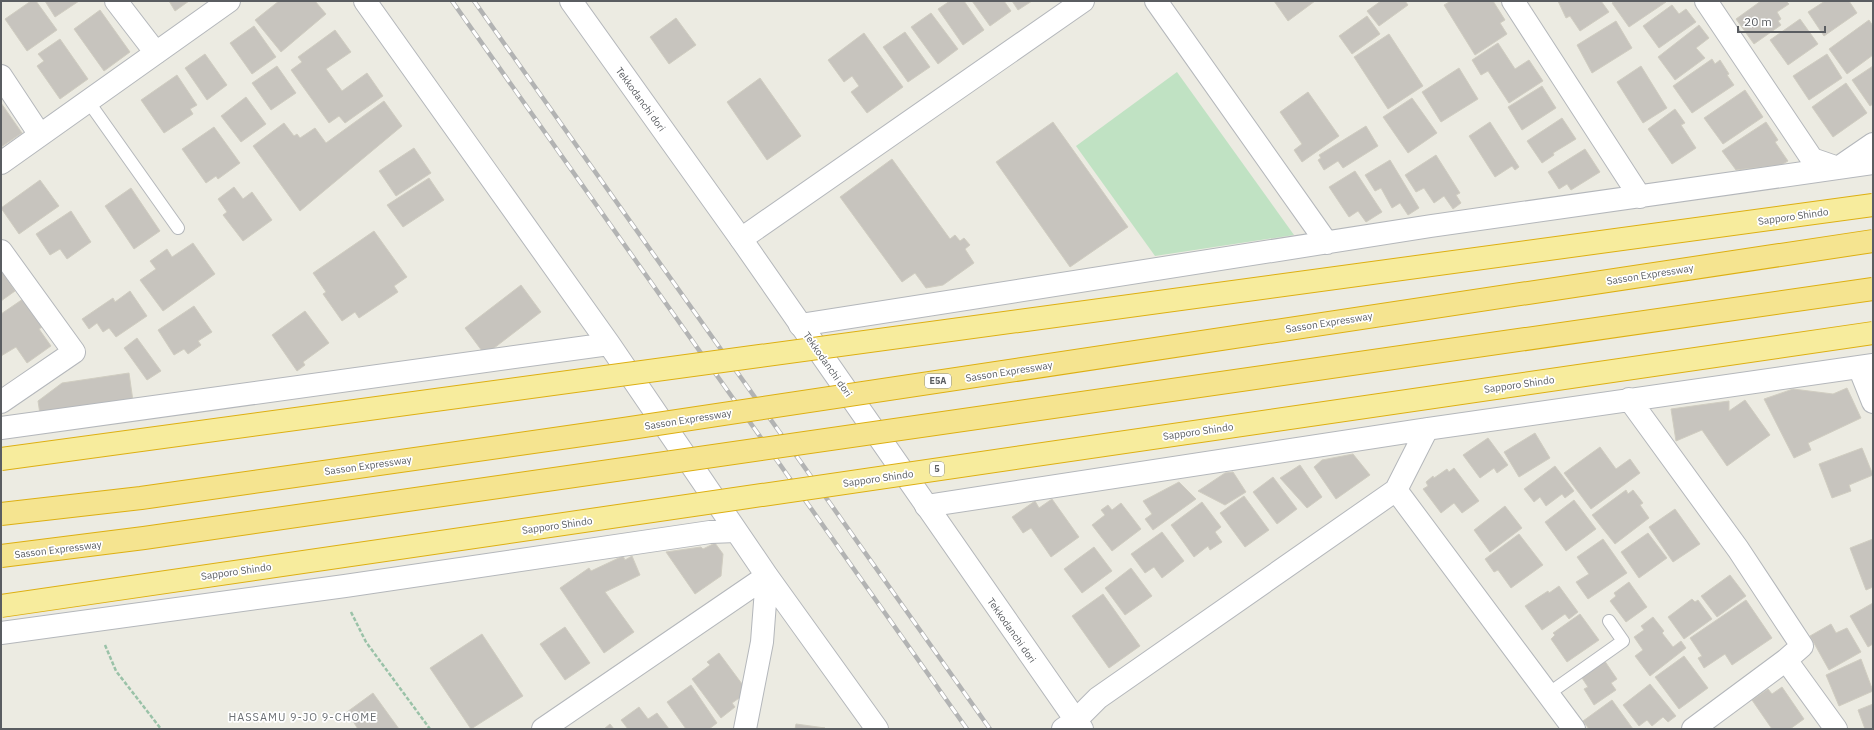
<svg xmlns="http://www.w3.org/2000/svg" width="1874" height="730" font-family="'IBM Plex Sans',sans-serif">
<rect width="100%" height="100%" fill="#ecebe2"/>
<path fill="#c0e2c3" d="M1177,72L1294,235L1155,256L1076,146Z"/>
<path fill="#c7c4be" stroke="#d0cdc1" d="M31,1H36L57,30L27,51L5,19Z
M45,1H79L55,17Z
M169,1H189L175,11Z
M279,1H315L326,14L281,52L255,20Z
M950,1H964L984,30L963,45L938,9Z
M972,1H1004L1011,11L990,26Z
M1012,1H1032L1018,10Z
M1274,1H1315L1288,21Z
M1381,1H1405L1408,5L1379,26L1367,11Z
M1451,1H1493L1505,20L1500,23L1507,34L1475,55L1444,5Z
M1558,1H1601L1609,12L1580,31L1570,16L1566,18Z
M1615,1H1666V2L1629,27L1612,3Z
M1761,1H1786L1789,4L1777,12L1781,19L1778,21L1781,25L1754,44L1736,19Z
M1825,1H1849L1857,13L1824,36L1808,12Z
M1672,5L1679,14L1686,9L1696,22L1659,48L1643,26Z
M100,10L130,52L104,71L74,29Z
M931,13L958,49L938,64L911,27Z
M1367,16L1380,34L1352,54L1339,36Z
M676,18L696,45L669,64L650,37Z
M1800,19L1818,44L1788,65L1770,40Z
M1869,20L1873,26V55L1847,74L1829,49Z
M1616,21L1632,48L1592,73L1577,45Z
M1699,25L1709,38L1696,48L1705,58L1675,80L1658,57Z
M254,26L276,57L252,74L230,43Z
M335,30L351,52L326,69L342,91L367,73L383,96L345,123L339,116L329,123L291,70L302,62L298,57Z
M905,32L930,67L908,82L883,47Z
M864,33L903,87L867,113L851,92L859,86L852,76L844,82L828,60Z
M1389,34L1423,86L1388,109L1354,57Z
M60,39L88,79L60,99L37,66L44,61L38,54Z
M1498,43L1515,69L1529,60L1543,81L1509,103L1488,71L1481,75L1472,60Z
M205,54L227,85L207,100L185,68Z
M1827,54L1842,78L1809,100L1793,76Z
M1712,59L1715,64L1720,60L1729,74L1727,75L1734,85L1692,113L1673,86Z
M277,66L296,93L271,110L252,83Z
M1641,66L1667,108L1643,123L1617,82Z
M1873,66V104L1870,106L1852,80Z
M1459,68L1478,99L1441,122L1422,92Z
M177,75L197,105L190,109L193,114L164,133L141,100Z
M760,78L801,136L767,160L727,102Z
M1846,83L1867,113L1833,137L1812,107Z
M1542,86L1556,108L1522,130L1508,107Z
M1745,90L1763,117L1723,144L1704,118Z
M1308,92L1339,136L1302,162L1294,150L1302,144L1280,112Z
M246,97L266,124L241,142L221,116Z
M1412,98L1437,133L1408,153L1383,117Z
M384,101L402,126L300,211L253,146L284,123L294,136L297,134L300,138L315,128L326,143Z
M1,103L22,133L1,147Z
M1675,109L1685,123L1681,125L1696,148L1672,164L1648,129Z
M1562,118L1576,139L1553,153L1554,155L1542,163L1527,141Z
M1053,122L1128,227L1070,267L996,162Z
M1490,122L1519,167L1515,170L1512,166L1495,177L1469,136Z
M1766,122L1778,140L1775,142L1788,161L1781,165L1736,170L1722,151Z
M1366,126L1378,146L1343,168L1338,161L1324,170L1318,160L1321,158L1319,155Z
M214,127L240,163L218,179L216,176L206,183L182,149Z
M414,148L431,173L396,196L379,171Z
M1585,149L1600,172L1571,190L1567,184L1559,189L1548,172Z
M1436,155L1460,193L1456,195L1461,203L1453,209L1444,196L1434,203L1424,188L1416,192L1405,175Z
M892,159L950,239L955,235L960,241L964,238L970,245L965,249L974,263L943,285L926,288L915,273L902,282L840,197Z
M1390,160L1419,208L1408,215L1400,203L1392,208L1381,188L1375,191L1365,175Z
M1355,171L1382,212L1366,222L1358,211L1349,217L1329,187Z
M429,178L444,200L403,227L387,205Z
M40,180L59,206L19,234L1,208Z
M234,187L243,199L252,192L272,220L243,241L223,215L227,212L218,199Z
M131,188L160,231L134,249L105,206Z
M71,211L91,242L67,259L60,249L50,255L36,234Z
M374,231L407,277L394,286L398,292L359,318L355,312L342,321L323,294L326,292L313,273Z
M193,243L215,274L163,311L140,280L156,269L150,261L167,249L172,257Z
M1,269L15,291L1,301Z
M521,285L541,312L485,355L465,328Z
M130,291L147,316L116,337L109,328L103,332L97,323L89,329L82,319L113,298L115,302Z
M23,299L42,327L39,329L51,346L27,363L16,347L1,356V314Z
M194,306L212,332L198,341L201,345L188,354L184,349L174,355L158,330Z
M305,311L329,343L303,362L305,365L297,371L272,335Z
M137,338L161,371L147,380L124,348Z
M129,373L133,401L40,414L38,401L62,383Z
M1847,388L1861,418L1808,443L1811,450L1794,458L1764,399L1793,389L1833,394Z
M1745,400L1770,435L1727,466L1702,430L1676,441L1671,409L1729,401V411Z
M1535,433L1550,458L1519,477L1504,452Z
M1488,438L1508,465L1497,473L1494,468L1480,478L1463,455Z
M1600,447L1616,469L1630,459L1640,473L1591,509L1564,473Z
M1862,448L1873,475L1849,485L1851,491L1832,498L1819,464Z
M1353,454L1370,475L1336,499L1314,467L1322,460Z
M1300,465L1322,497L1307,508L1280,478Z
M1555,466L1574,491L1565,498L1562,494L1546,506L1540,497L1534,502L1524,489Z
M1454,468L1479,501L1462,513L1454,503L1441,513L1423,489L1428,486L1426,482L1433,476L1434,478L1447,469L1449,472Z
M1233,472L1246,492L1225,505L1198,491L1225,473Z
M1273,477L1297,509L1277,524L1253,492Z
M1179,482L1196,499L1153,530L1145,519L1152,514L1143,501Z
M1626,490L1628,494L1633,490L1643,503L1640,505L1649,518L1615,544L1592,515Z
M1244,496L1269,530L1245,547L1220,513Z
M1052,499L1079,537L1051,557L1031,528L1023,533L1012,517L1035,501L1039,508Z
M1574,500L1596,529L1566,551L1545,522Z
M1202,502L1221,527L1215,532L1222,542L1210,550L1208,546L1194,557L1171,525Z
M1121,503L1141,529L1112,551L1092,525L1105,515L1101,510L1108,505L1112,510Z
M1505,506L1522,528L1490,552L1474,530Z
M1675,509L1700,544L1673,562L1649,527Z
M1162,532L1184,561L1162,578L1154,567L1145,573L1131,554Z
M1648,533L1667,558L1639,578L1621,552Z
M1519,534L1543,565L1511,588L1498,570L1494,572L1485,559Z
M1603,539L1627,573L1588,599L1576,582L1589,574L1577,557Z
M1873,539V587L1866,590L1850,548Z
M715,543L723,554L721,576L695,594L666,552L701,547L703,549Z
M1094,547L1112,571L1082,593L1064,569Z
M623,556L625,560L632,556L640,575L605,592L634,632L604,653L560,588L589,568L591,571Z
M1131,568L1152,596L1125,615L1105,588Z
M1730,575L1746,596L1717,617L1701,596Z
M1629,582L1647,607L1626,622L1610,601L1616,596L1614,593Z
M1559,586L1578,612L1569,619L1565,614L1542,630L1525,606L1548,591L1549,593Z
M1103,594L1140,646L1109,668L1072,616Z
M1692,599L1695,602L1698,600L1712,619L1684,639L1668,617Z
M1746,600L1772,638L1732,665L1725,654L1704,668L1698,658L1702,656L1690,638Z
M1873,603V644L1868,647L1850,616Z
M1580,614L1599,640L1567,662L1551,639L1555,635L1553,633Z
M1653,617L1664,631L1662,633L1673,647L1681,641L1686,648L1650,676L1635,656L1643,650L1634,637L1644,630L1641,626Z
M1831,624L1836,633L1847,628L1861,652L1829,670L1810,636Z
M565,627L590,663L565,680L540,644Z
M482,634L523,696L471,729L430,668Z
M719,653L748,692L732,703L735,707L721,718L692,679L710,665L707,662Z
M1684,656L1708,688L1679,709L1655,677Z
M1861,659L1873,691L1839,706L1826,675Z
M1604,660L1617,679L1611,683L1616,690L1594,705L1584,689L1588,687L1580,675Z
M1650,684L1676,716L1668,722L1663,717L1652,726L1647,720L1639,726L1623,705Z
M691,685L717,723L709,729H686L667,702Z
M1782,687L1804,719L1790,729H1772L1752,700L1768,689L1772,694Z
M373,693L399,729H358L347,712Z
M1612,700L1633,729H1589L1583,721Z
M1873,704V729H1865L1858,710Z
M639,707L648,719L657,713L669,729H628L621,720Z
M610,724L614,729H604Z
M796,724L825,728L795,729Z"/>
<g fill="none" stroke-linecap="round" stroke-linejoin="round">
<defs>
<path id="service" d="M88,101L178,228
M1548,694L1623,641L1609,621"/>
<path id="minor" d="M116,1L156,53
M365,1L609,344L767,576L877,729
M1156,1L1327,243
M1513,1L1640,197
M1706,1L1812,159L1838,168L1873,144
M1,76L40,135
M1,163L229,1
M741,239L1083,1
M1,251L74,352L1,402
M800,325L1431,226L1873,163
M1859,367L1873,402
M1629,399L1738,549L1802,646L1786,660L1836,729
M1,428L609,344
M1396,490L1574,729
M926,506L1427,429L1873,365
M1,633L345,586L710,532L736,531
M543,729L767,576
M745,729L762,642L767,576
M1063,729L1076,720L1098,698L1396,490L1427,429
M1693,729L1786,660"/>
<path id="tertiary" d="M571,1L741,239L1082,729"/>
</defs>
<use href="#service" stroke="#b4b7bb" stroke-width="14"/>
<use href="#minor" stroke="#b4b7bb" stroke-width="24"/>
<use href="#tertiary" stroke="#b4b7bb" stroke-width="24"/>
<path stroke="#9ac2a8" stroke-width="2.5" stroke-dasharray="4 2" stroke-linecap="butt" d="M351,612L366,642L430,729
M105,645L116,671L161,729"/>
<use href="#service" stroke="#fff" stroke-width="12"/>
<use href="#minor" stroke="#fff" stroke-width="22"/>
<use href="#tertiary" stroke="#fff" stroke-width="22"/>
<defs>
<path id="rail" d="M452,1L967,729
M474,1L990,729"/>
</defs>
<use href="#rail" stroke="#b2b3b3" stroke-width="4.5"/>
<use href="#rail" stroke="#fff" stroke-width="3" stroke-dasharray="9" stroke-linecap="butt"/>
<defs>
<path id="trunk-bridge" d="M1,459L1873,205
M1,606L1873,333"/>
<path id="motorway-bridge" d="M1,514L141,498L624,429L1873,241
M1,556L144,538L1873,289"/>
</defs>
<use href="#trunk-bridge" stroke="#ddaf11" stroke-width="24" stroke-linecap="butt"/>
<use href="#motorway-bridge" stroke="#ddaf11" stroke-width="24" stroke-linecap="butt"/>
<use href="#trunk-bridge" stroke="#f7ec9d" stroke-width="22"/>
<use href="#motorway-bridge" stroke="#f5e490" stroke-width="22"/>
</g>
<g text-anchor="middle" stroke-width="3.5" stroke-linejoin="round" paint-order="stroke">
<g fill="#fff" stroke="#8c8e90" stroke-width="1">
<rect x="925" y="374" width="26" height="14" rx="3"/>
<rect x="930" y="462" width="14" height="14" rx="3"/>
</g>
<g font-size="9" font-weight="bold" fill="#5a5d61">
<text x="938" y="384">E5A</text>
<text x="937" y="472">5</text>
</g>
<g font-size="10" fill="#5a5d61" stroke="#fff">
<text transform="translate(641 99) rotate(54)" y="4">Tekkodanchi dori</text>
<text transform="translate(1793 216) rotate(-8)" y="4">Sapporo Shindo</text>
<text transform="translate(1650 274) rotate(-9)" y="4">Sasson Expressway</text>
<text transform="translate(1329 322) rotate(-9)" y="4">Sasson Expressway</text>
<text transform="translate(828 364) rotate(55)" y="4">Tekkodanchi dori</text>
<text transform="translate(1009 371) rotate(-9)" y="4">Sasson Expressway</text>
<text transform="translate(1519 384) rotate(-8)" y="4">Sapporo Shindo</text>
<text transform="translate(688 419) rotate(-9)" y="4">Sasson Expressway</text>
<text transform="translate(1198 431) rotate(-8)" y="4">Sapporo Shindo</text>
<text transform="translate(368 465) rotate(-8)" y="4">Sasson Expressway</text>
<text transform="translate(878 478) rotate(-8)" y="4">Sapporo Shindo</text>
<text transform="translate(557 525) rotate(-8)" y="4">Sapporo Shindo</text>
<text transform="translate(58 549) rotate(-7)" y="4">Sasson Expressway</text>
<text transform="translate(236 571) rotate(-8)" y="4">Sapporo Shindo</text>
<text transform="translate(1012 630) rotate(55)" y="4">Tekkodanchi dori</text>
</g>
<g font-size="11" letter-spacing="1" fill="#6b6f73" stroke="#fff">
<text x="303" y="721">HASSAMU 9-JO 9-CHOME</text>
</g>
</g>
<rect width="1874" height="730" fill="none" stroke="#5a5d61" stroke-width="4"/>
<path d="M1738 26v6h87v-6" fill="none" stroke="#5a5d61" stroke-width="2"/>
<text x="1744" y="26" font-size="12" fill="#5a5d61" stroke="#ffffff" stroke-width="3" paint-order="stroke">20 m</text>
</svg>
